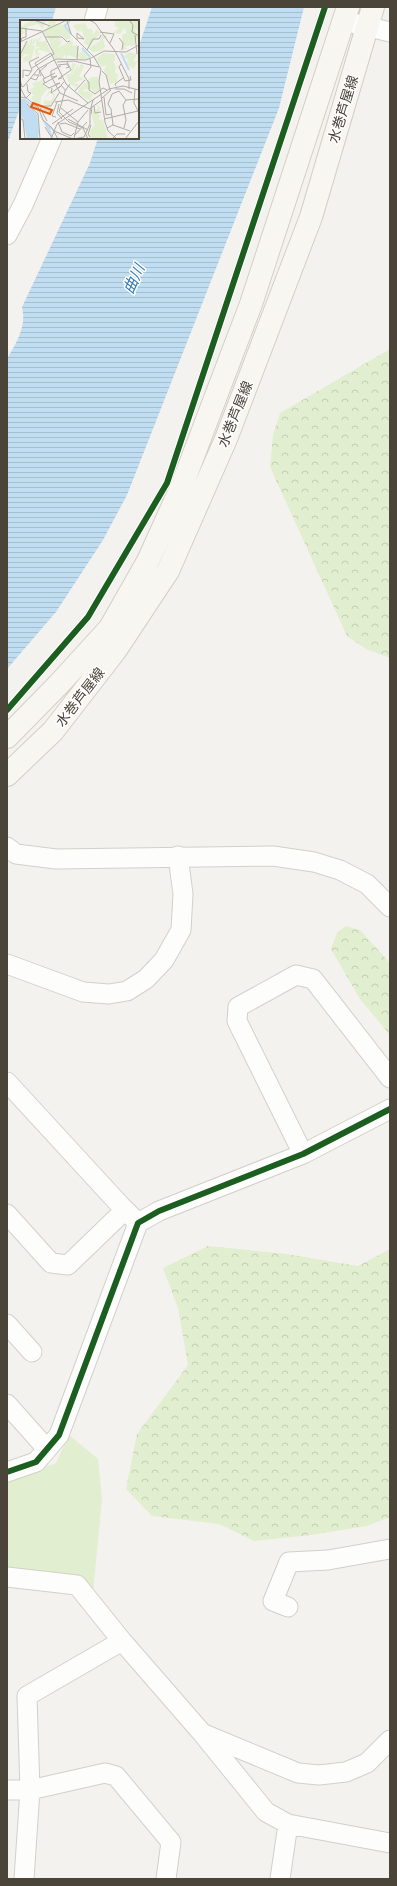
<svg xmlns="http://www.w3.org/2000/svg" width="397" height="1886" font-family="'Noto Sans','Noto Sans JP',sans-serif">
<defs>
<pattern id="forest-crowns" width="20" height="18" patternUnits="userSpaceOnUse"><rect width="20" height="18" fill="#e1eecf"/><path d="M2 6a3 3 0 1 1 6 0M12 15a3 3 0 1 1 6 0" fill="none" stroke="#c3cdb2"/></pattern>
<pattern id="water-rules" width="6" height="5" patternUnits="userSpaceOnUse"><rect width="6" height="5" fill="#c0ddf1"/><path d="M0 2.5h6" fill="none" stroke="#a6bfcf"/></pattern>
</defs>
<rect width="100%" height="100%" fill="#f4f2ee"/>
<path fill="url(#forest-crowns)" d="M390,349V658L366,649L347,636L270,467L273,435L280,413Z
M346,926L360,930L390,963V1035L360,999L331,949L337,933Z
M208,1246L287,1254L358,1266L390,1249V1517L367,1526L311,1535L254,1541L219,1524L152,1516L126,1489L137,1434L188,1365L178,1308L163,1268Z"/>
<path fill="#e1eecf" d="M69,1435L98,1459L102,1499L93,1593L80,1578L7,1567V1481L56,1463Z"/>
<path fill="url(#water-rules)" d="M7,7H56L52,21H21V105L7,144Z
M152,7H304L279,108L127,495L103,540L56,612L7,669V359C16,343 27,327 22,307L90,163L98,138H138V49Z"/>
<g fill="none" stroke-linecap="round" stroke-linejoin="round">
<defs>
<path id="street" d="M94,21L98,7
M344,21L390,32
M7,235L23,205L52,138
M7,847L16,854L56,859L273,856L314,862L340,870L367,884L390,907
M7,964L83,992L109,994L127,991L146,979L164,960L181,930L183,894L178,856
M7,1082L121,1206L138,1223
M303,1154L237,1021L238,1007L296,975L313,979L390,1078
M7,1214L51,1263L68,1265L125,1210
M7,1324L32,1352
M7,1404L47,1449
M7,1472L36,1462L59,1435L138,1223L159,1211L303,1154L390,1109
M7,1577L77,1585L122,1641L202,1733L266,1812L288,1824L390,1843
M288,1607L273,1601L289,1562L328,1560L390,1549
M204,1734L298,1773L319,1775L346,1772L367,1763L390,1740
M7,1790H30L105,1773L116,1776L171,1842L166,1879
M24,1879L30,1790L27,1696L122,1641
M280,1879L288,1824"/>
<path id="secondary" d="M7,737L59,684L110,628L148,561L181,488L251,304L348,7
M7,775L53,731L115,651L168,571L226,439L311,217L373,7"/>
</defs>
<use href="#street" stroke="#d2d0cb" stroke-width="21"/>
<use href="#secondary" stroke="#d3cfc5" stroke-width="24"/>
<use href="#street" stroke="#fdfdfc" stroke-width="19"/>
<use href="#secondary" stroke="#f7f6f1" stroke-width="22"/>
<defs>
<path id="cycleway" d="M7,710L88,617L167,483L325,7
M7,1472L36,1462L59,1435L138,1223L159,1211L303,1154L390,1109"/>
</defs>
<use href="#cycleway" stroke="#fff" stroke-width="8"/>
<use href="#cycleway" stroke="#1b5e20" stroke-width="6"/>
</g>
<g text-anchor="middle" stroke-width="3" stroke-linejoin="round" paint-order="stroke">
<g font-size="14" fill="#4b4439" stroke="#fff">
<text transform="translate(343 109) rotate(-73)" y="5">水巻芦屋線</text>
<text transform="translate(235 414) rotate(-68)" y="5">水巻芦屋線</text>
<text transform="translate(80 697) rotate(-52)" y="5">水巻芦屋線</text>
</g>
<g font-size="15" font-style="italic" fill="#2e7ab2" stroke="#fff">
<text transform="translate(134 279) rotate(-65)" y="5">曲川</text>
</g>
</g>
<g transform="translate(20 20)">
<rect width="119" height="119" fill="#f4f2ee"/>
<path d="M12,0L28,1L25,2L23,9L18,4L7,7L6,11L2,9L5,13L0,16V7ZM95,1H119V15L117,10L114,9L119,16L114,26H110L109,23V26H105L107,29H103L102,15L106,13V10L104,8L100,14L93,13L99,8L95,6ZM47,3L45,6L51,18L46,20L42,15L37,18L42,20L34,21L44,9L38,7ZM65,3L68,9H72L73,15L77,9L80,13L70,26L64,24L67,11L65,19L62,11L57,12L65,6L57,11L53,5ZM85,13H88L86,18L83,19L85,27L81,31L72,32L69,28L80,21L82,15L87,16ZM23,15L18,22L26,21L31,33L19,30L17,31L20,34L15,38L18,34L15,35V29L22,27H16V19L14,24L12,25H11L15,26L11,40L1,43L6,40H3V38L10,34H4L0,41L2,30L7,22L10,25L9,21L13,18L12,24L15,18L17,20ZM51,21L53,22L52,26L57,25L59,29L56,33L59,34L62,30L69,39H59L60,35L57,38L48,35L46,38L45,34L43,38L42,35V38H34L32,30L40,37L43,32L50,27L47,25L45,28L42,26L40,29H37V25L43,23L37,27L38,28ZM109,32L117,34L113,42L119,41L116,43L114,49L106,44V42L110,43L107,41L108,39L103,37ZM83,33L95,34V41L92,42L95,43V47L99,44L95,49V53L98,54L97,62L90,64L84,51L86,45L82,47L76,39ZM52,43L56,44L51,57L58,44V50L61,44L64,46L60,55H57L65,59L54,63L59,64L57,68L49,63L46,55L51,54ZM71,57H78L80,69L74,73L72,69H64L63,72L68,71L73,75L70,80L66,79L58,73L59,69ZM23,60L24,67L30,68V72H33L35,74L34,80L30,86L24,84V80L31,81L34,76L30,73L25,78L30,70L27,69L21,77L20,85H16L11,78L14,75L11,73L13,70L10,71L9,70L14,67L12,63ZM77,85L80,87L78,94L81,95L78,99L83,100L88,119H71L69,112L75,105L71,94L74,89L75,92L78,88Z" fill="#e1eecf"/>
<path d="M28,0H37L35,4H41L42,7H38L44,9L34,20L42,21L37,29L42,26L45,28L47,25L50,27L41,37L33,31L28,17L23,13L29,5Z" fill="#e1eecf"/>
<path d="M0,79H5L17,87L20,97L41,116H47H41L30,108L33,119L16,89L13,86L7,83L17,95L19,111L18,119H7L2,96L0,105Z" fill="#c0ddf1"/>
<path fill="none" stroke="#c0ddf1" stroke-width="2" d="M50,0L45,6L51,14M62,28L70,37M101,33L109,50"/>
<path fill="none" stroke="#b0aca6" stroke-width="1" d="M14,0L30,6M69,0L75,3L95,31L109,59V69M81,0H94M109,0L113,5L112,12L119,16M47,1L51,14L74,37L81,49L79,61L85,102L88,111L97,119M0,8L22,11L34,34L12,48M80,12L94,14L90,23M115,15L117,34M25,17H42L47,22L50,21M99,18L103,23L102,30M57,20V13L64,19L58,18M1,21L2,18L6,17V8M0,22L47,0M67,30L73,19H79L81,15M0,35L7,21M73,37L84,31L106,32L119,25M70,39L71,47L64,56L69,63V70L75,74M57,40L58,26M37,42L54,41L79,47M101,44L99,47L105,61L111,60L110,56M38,45L47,44L49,47L46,48M41,46L31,51V56L40,73L58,81M82,51L86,55L90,70M5,55L8,56L12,50L9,42L19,37M21,56L19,52L27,45M32,57L37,56L23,64L29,68L40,63L36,64M3,58V50L11,51M10,58L16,60L19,55H14M42,58L38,59L51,50L47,42M25,59L15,43L31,33L46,64L68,83M0,60L2,67L4,66L18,49L36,39L66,40L73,37M44,62L41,65L46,71M25,63L23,59L35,53M50,64L45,71L39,92L49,102L63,108L68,119M96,66L95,64L103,58M0,67L5,77L18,87L23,100L32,108L38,119M32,68L31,73L41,66L38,68M95,69H104L112,73M115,69L114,83L119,93M55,71L65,60M75,74L83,68L87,70M0,77L6,78L11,73L8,72L7,64M84,77L86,95L92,94M82,78L91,70M35,82L48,80L70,89M7,84L18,94L20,119M39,84L37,93L42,99M22,86H31L39,73M74,86L75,93L81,92M20,88L27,101M41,88L58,102M71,94L72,87L82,80M36,97L32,96L37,82M0,98L3,100L5,119M48,99L68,110M84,99L118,91M38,102L42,112L51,116L54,113M32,104L53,89M40,104L45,103L60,109M93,105L91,89L88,84L92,74L99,71L106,80M25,107L32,118M87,108L93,105L110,111M104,108L106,100L103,85L106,80L119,79M34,111L53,119L64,117L70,104V91L73,80M54,116L67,102M70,117L68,114L71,105M54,118L58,102L68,90M31,119L37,104L89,69L103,66L119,70M92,119L97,114H105M105,119L119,101"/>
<path fill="#e8590c" fill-opacity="0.15" stroke="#e8590c" stroke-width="2" d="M13,83L32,90L30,94L11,87Z"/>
<rect width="119" height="119" fill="none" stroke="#4b4439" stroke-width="2"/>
</g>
<rect width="397" height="1886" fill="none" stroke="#4b4439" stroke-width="16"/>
</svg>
